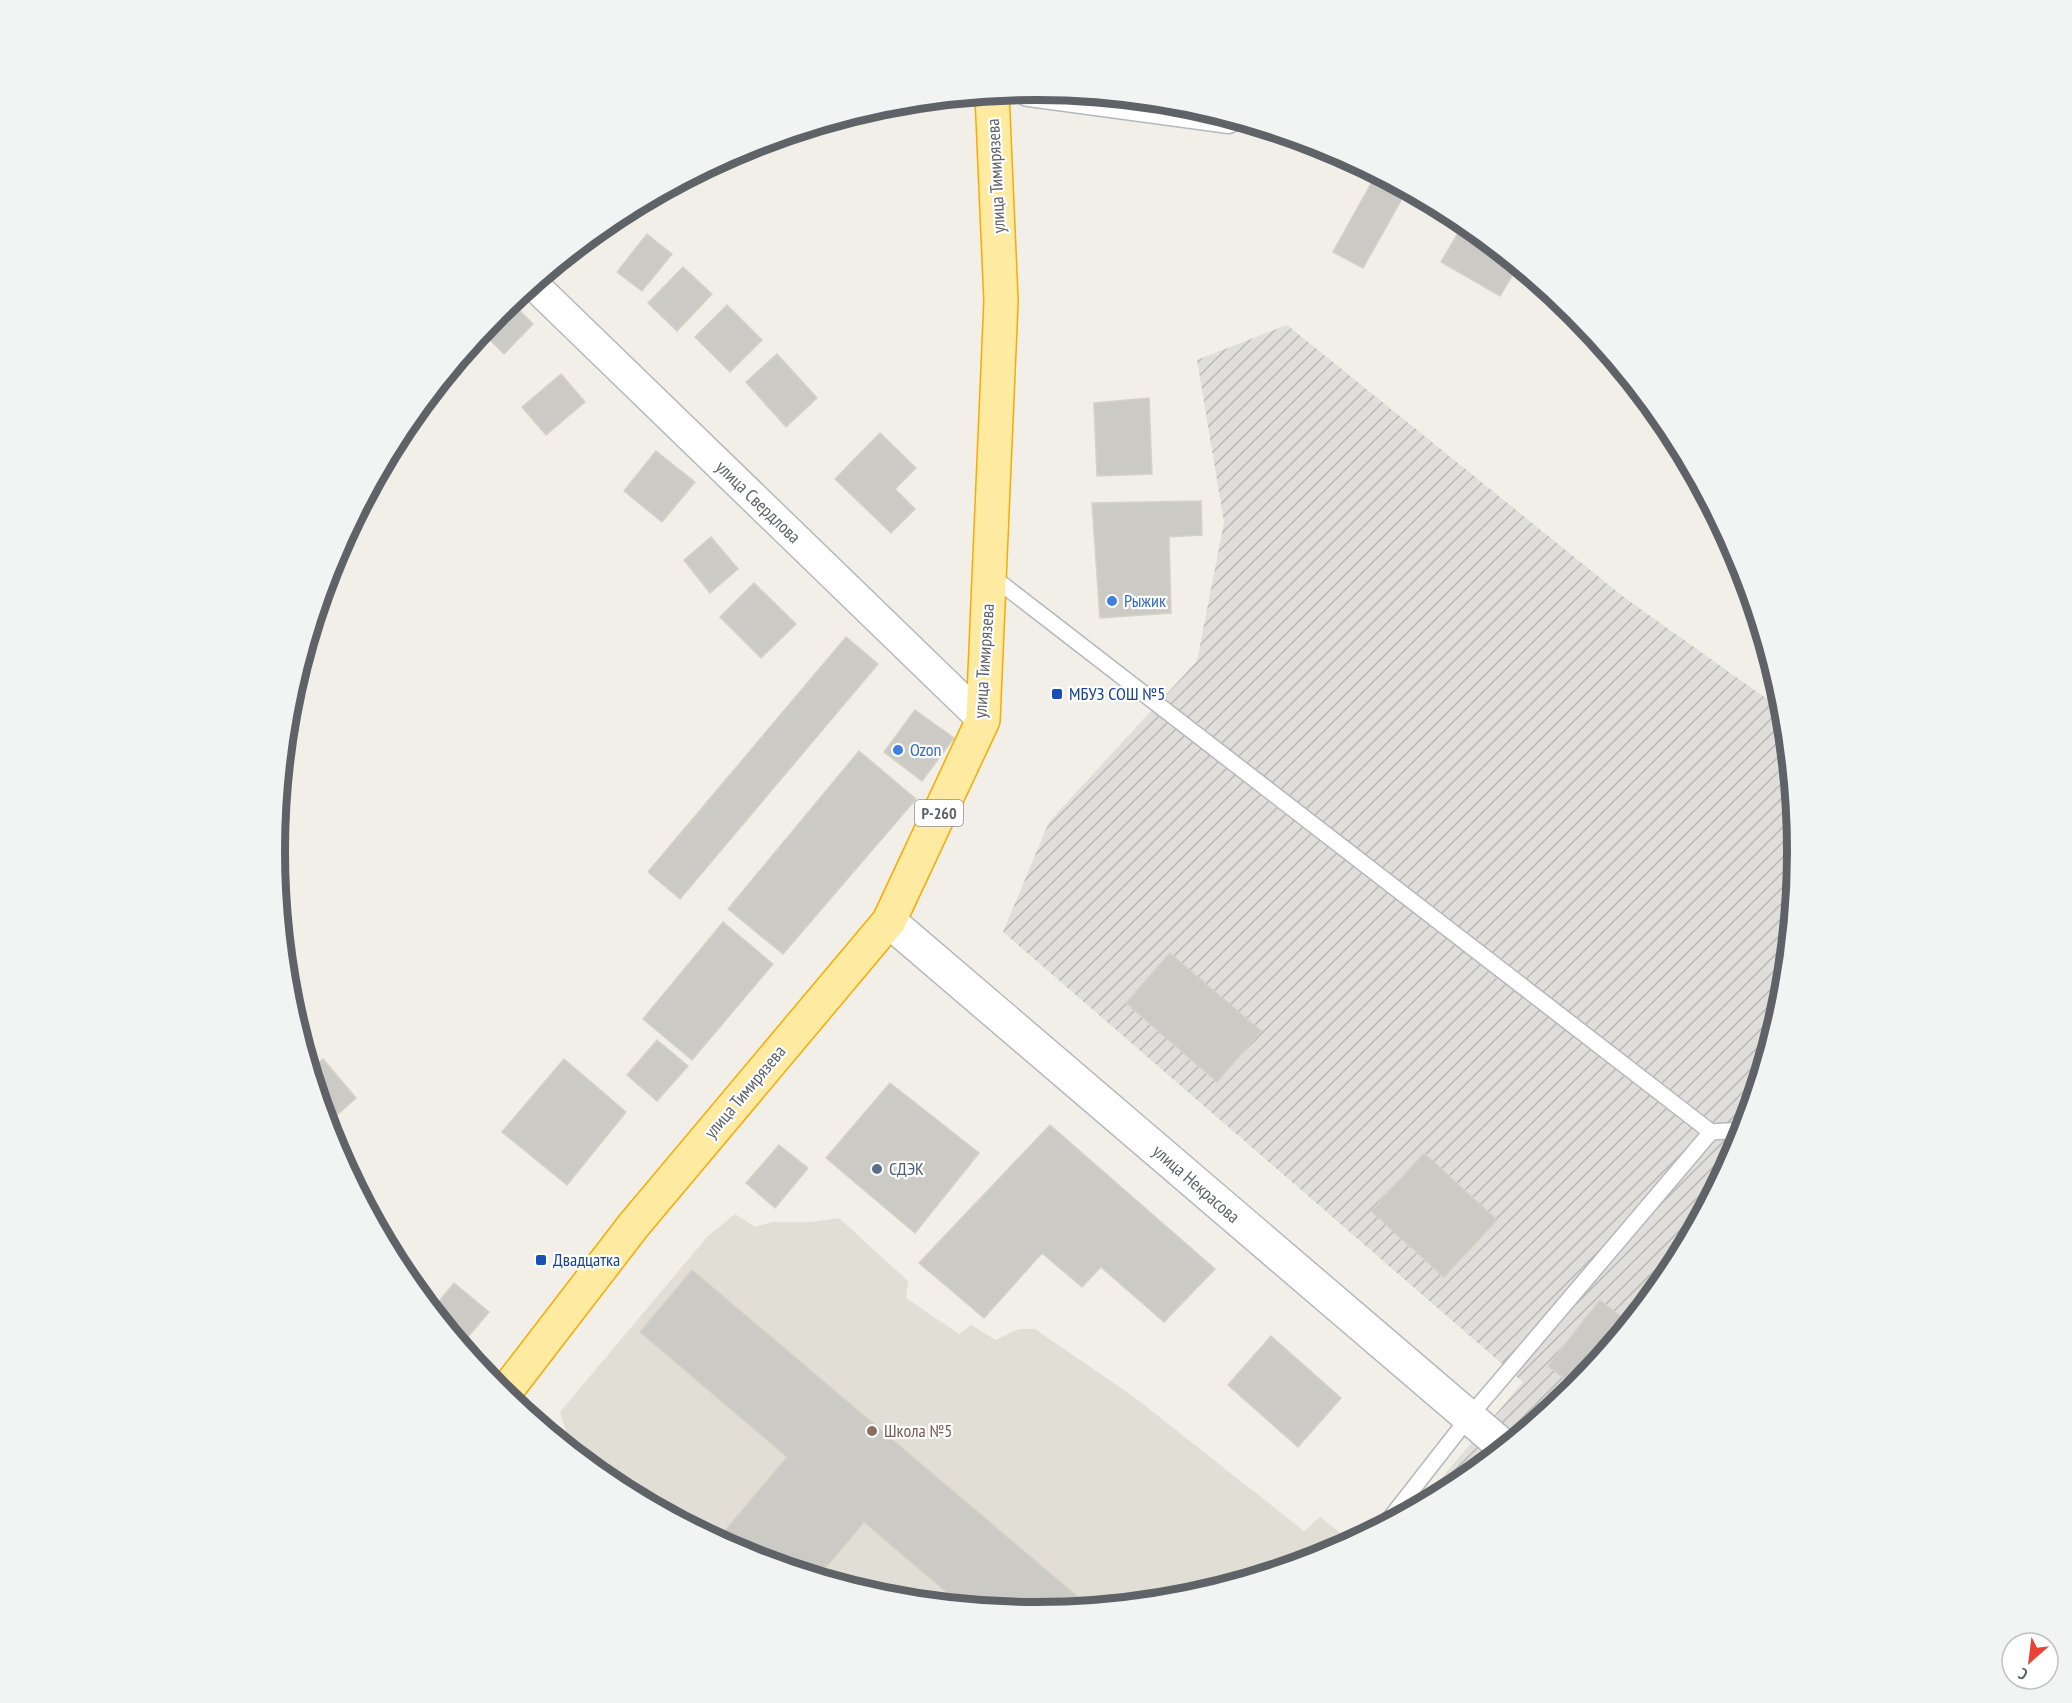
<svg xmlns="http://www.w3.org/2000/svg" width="2072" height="1703" font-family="'PT Sans Narrow',sans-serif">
<defs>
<pattern id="industrial-furrows" width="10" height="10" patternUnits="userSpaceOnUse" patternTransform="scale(1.5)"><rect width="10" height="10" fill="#e0deda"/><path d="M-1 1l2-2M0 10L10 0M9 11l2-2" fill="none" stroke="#b9b8b5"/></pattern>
</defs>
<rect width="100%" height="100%" fill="#f1efe8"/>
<path fill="url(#industrial-furrows)" d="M1287,325L1625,598L1784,711L1797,852L1783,1000L1739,1143L1669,1275L1574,1390L1459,1485L1416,1508L1523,1382L1003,932L1049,822L1197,661L1224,522L1197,360Z"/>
<path fill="#e1ded6" d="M735,1214L755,1227L772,1222H811L839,1218L908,1281L906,1298L959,1334L971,1325L996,1340L1019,1329H1035L1134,1397L1304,1531L1320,1517L1352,1542L1327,1555L1184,1598L1036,1613L887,1598L744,1555L625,1491L572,1450L560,1412L707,1237Z"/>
<path fill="#cccac5" stroke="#d6d1c6" stroke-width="1.5" d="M1373,180L1403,197L1363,268L1333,252Z
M1464,223L1518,266L1500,296L1441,262Z
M647,234L672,254L642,291L617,272Z
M683,267L712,294L677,331L648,303Z
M511,302L533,324L504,354L482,332L498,313Z
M727,305L762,340L730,372L695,337Z
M777,354L817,398L786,427L746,382Z
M561,374L585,402L546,435L522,407Z
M1149,398L1152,474L1097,476L1094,403Z
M880,433L916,468L895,489L915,509L891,533L835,479Z
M656,451L695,482L662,522L624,491Z
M1201,501L1202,535L1169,537L1171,613L1100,618L1092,503Z
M711,537L738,569L710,593L684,560Z
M754,583L796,624L761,658L720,617Z
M846,637L878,664L680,899L648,872Z
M915,710L954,738L922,781L884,752Z
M859,751L916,799L783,954L728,909Z
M723,922L773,964L692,1060L643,1019Z
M1170,953L1261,1031L1217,1082L1126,1003Z
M657,1040L688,1066L657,1101L627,1075Z
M323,1059L356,1098L327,1124L310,1070Z
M564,1059L626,1112L567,1185L502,1132Z
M890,1083L979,1153L915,1233L826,1158Z
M1050,1125L1215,1269L1164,1322L1101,1267L1082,1287L1042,1253L984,1318L919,1263Z
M779,1145L808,1168L775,1208L746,1183Z
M1424,1153L1497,1220L1444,1277L1371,1211Z
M692,1270L1091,1608L1036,1613L963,1606L864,1522L818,1577L744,1555L717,1540L787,1457L640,1332Z
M454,1283L489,1312L461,1345L432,1310Z
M1600,1300L1629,1323L1576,1388L1548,1366Z
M1271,1336L1341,1398L1298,1447L1228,1385Z"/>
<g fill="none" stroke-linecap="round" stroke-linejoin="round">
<defs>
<path id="service" d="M989,574L1711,1132L1743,1130
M1390,1521L1391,1517L1469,1417L1711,1132"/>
<path id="minor" d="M1028,91L1228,118
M533,284L983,720"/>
<path id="tertiary" d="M889,921L1504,1447"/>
<path id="trunk" d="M503,1395L633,1226L889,921L983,720L1001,301L992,94"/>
</defs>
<use href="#service" stroke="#b5b8bc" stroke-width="18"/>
<use href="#minor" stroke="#b5b8bc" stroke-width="33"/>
<use href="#tertiary" stroke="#b5b8bc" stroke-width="36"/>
<use href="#trunk" stroke="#f9ab00" stroke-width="36"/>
<use href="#service" stroke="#fff" stroke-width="15"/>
<use href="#minor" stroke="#fff" stroke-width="30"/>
<use href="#tertiary" stroke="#fff" stroke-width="33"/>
<use href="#trunk" stroke="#feeaa1" stroke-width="33"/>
</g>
<g fill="#3f7fe0" stroke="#fff" stroke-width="2">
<circle cx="1112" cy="601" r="6"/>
<circle cx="898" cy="750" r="6"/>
</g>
<g fill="#1a4fb4" stroke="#fff" stroke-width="2">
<rect x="1051" y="688" width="12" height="12" rx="3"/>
<rect x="535" y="1254" width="12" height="12" rx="3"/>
</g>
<circle fill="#5c6f8a" stroke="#fff" stroke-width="2" cx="877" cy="1169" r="6"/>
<circle fill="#8d6e63" stroke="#fff" stroke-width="2" cx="872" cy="1431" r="6"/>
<g text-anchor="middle" stroke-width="4.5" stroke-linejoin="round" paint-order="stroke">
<rect fill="#fff" stroke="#8f9295" stroke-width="1.5" x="915" y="800" width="48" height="26" rx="4.5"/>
<g font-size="16" font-weight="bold" fill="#5f6368">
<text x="939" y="819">Р-260</text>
</g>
<g font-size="18" fill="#5f6368" stroke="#fff">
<text transform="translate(996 176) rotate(-93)" y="6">улица Тимирязева</text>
<text transform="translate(758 502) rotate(44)" y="6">улица Свердлова</text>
<text transform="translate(984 661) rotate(-86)" y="6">улица Тимирязева</text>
<text transform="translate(745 1092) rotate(-50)" y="6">улица Тимирязева</text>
<text transform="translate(1196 1184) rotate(41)" y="6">улица Некрасова</text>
</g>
<g font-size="18" fill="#366cbe" stroke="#fff" text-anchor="start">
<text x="1124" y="607">Рыжик</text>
<text x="910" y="756">Ozon</text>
</g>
<g font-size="18" fill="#164399" stroke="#fff" text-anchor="start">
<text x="1069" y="700">МБУЗ СОШ №5</text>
<text x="553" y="1266">Двадцатка</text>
</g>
<g font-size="18" fill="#4e5e75" stroke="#fff" text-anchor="start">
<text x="889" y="1175">СДЭК</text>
</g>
<g font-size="18" fill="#785e54" stroke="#fff" text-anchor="start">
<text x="884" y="1437">Школа №5</text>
</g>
</g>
<path d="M0 0H2072V1703H0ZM285 851a751 751 0 1 1 1502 0a751 751 0 1 1-1502 0Z" fill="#f2f3f3" fill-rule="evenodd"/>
<path fill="none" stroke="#5f6368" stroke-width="8" d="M285 851a751 751 0 1 1 1502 0a751 751 0 1 1-1502 0Z"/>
<g transform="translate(2030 1661) rotate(208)"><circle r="28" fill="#ffffff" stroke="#bfc1c3" stroke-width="1.5"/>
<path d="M0-4.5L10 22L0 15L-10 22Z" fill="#ea4335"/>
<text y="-9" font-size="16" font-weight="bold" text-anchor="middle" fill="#5f6368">С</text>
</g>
</svg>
